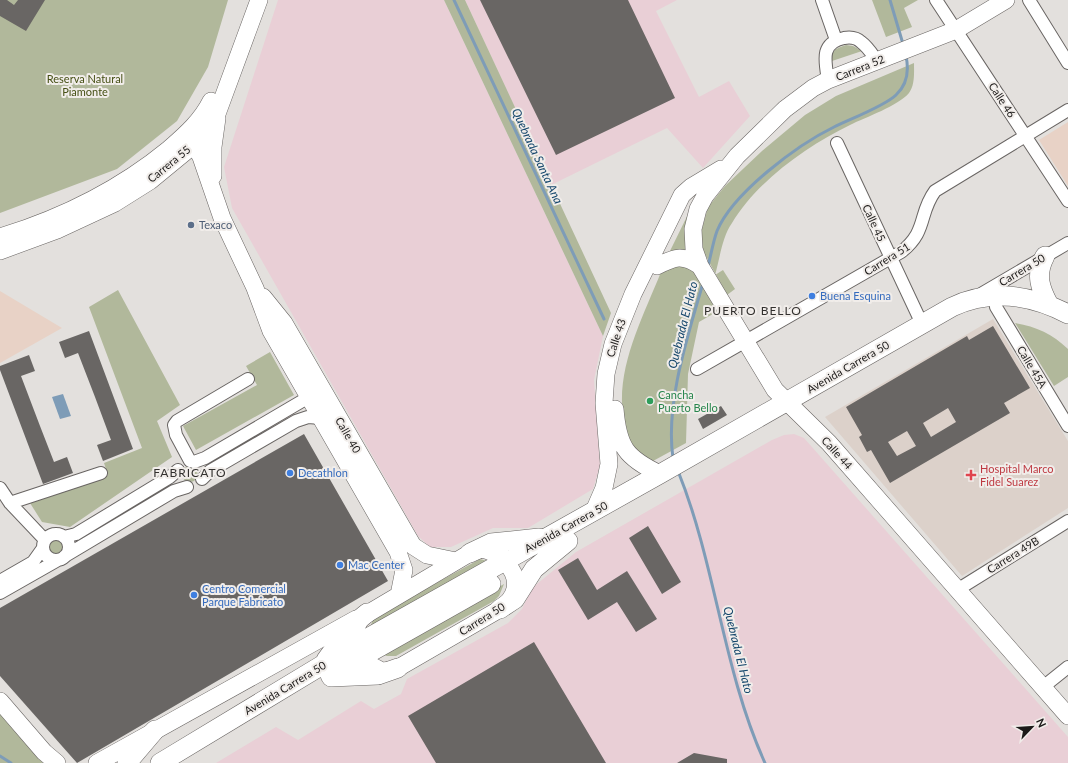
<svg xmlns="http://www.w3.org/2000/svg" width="1068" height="763" font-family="Lato,sans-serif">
<rect width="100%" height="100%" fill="#e3e0dd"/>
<path fill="#dcd1ca" d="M993,319L1068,441V508L962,576L825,417Z"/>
<path fill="#e9cfd6" d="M278,0H444L603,336L594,380L600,466L593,489L528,528H493L451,547H430L418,536L232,208L224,167Z
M465,0H677L656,11L699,97L729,81L750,116L703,168L667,128L551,185Z
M794,434L804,438L1068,737V763H216L276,727L298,740L361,701L374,709L401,694L407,679L508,623L522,609L532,588L576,552L772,440L784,435Z"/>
<path fill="#e8d2c6" d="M1068,122V186L1039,140Z
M0,291L62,328L0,363Z"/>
<path fill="#b1b89b" d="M0,0H228L208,67L177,121L117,169L0,213Z
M444,0H465L611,313L603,336Z
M872,0H918L904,8L912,27L886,37Z
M846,45L853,46L862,51L829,62C831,51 836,48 846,45Z
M914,63C914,73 915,85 909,93C898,106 866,117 850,125C807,146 757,181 732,223C722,237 720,258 715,275L723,270L735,289L727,295L702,249V229L708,207L725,186L762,151L805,115L836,96Z
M698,194L693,259L669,253Z
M677,265L687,266L695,273L718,311L699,322L688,374L686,443L653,461C649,459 644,457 640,454C633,449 628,439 626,431C611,376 641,322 661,272Z
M118,290L180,405L157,421L172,457L70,527L42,522L30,503L108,475L104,463L142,448L89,307Z
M1015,323C1035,326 1053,334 1068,349V377L1054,386Z
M270,352L294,395L196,450L183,426L257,385L246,366Z
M182 474a8 8 0 1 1 16 0a8 8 0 1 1-16 0Z
M47 547a8 8 0 1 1 16 0a8 8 0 1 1-16 0Z
M480,559L491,562L368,632L373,620L378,615Z
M504,584L499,596L494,601L396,656H387L381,654Z
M0,713L43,763H0Z"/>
<path fill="#7e9cb7" d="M63,394L71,416L60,419L52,397Z"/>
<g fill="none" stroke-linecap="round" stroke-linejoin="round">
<path stroke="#7e9cb7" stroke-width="3" d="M454,0L604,319
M890,0L903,44
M708,266C711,255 713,242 717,231C733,193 797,145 834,127C850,119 885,106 896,95C908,84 909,70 906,56
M673,458C665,404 688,335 703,283
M678,471C716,565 723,671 765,763
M0,756L11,763"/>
</g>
<path fill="#696664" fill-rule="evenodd" d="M0,0H7L14,5L18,0H45L26,31L0,16Z
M480,0H628L675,98L556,155Z
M993,326L1030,388L1004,403L1010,413L890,483L871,450L867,452L859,437L862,435L846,407L967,336L969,340ZM948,408L956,422L931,437L923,423ZM907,431L916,446L897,456L888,442Z
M89,331L133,449L103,461L97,445L111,440L95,397L78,353L65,358L59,342Z
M29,355L35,371L21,376L40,426L54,462L67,457L73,473L43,484L0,370V366Z
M721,406L727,415L703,429L698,419Z
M304,434L388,581L77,763L0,676V608Z
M648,526L681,582L662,594L629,538Z
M578,558L597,590L627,571L657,619L636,632L617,602L588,620L558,570Z
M534,642L606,763H436L408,716Z
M694,753L727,759V763H677Z"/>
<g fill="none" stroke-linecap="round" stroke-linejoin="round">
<defs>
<path id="street" d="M822,0L836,40
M936,0L1068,201
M1029,0L1068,63
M828,80C825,61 820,43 844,38C850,37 856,37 861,42C868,47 872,54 877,61
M837,143L922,324
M981,294L1068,243
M996,307L1068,426
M697,369L901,252C928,231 918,214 935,191L1068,110
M190,461L176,435L174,425L177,421L248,379
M194,462L205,458L309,397H316
M202,479L210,471L296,421L308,417L321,418
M0,488L10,503L45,540
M10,503L101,473
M43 547a13 13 0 1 1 26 0a13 13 0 1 1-26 0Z
M64,537L76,534L170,477L178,470
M65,556L174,491L187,487
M0,581L33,562L43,548
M957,590L1068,521
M0,593L58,560
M1043,687L1068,667"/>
<path id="secondary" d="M1006,0L956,30L828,80L813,88L785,109L737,156L705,196L698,209L693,229L694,249L700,266L775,390L829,443L1068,716
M188,133L201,157L222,218L255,288L271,331L398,552L404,570L399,595
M213,176V147L217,118
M0,237C62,218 119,190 169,149C186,134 201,121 211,101
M0,251L57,230L115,203L150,181L195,144L205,133L217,114L259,0
M657,266C675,257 682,254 700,266
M263,297L284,323L413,546L427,555L456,561
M615,409C618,447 626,458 660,474
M594,511L604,488L609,464L604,403L606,374L613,344L633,294L682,195L691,187L721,169
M481,549C498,552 519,569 515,589C513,598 507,604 500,609L398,668C392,670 386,672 380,670C361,663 348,634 362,617L470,553Z
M0,701L44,752L57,763
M97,763L356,619"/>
<path id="primary" d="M1045,256C1035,275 1040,288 1049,305
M470,553L491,543L539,538
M500,609L515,599L534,569L568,541
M326,660L350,627L367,613
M330,675L491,584
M331,677L378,675L398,668
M127,763L155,730
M160,763L357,644L660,474L952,307C992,288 1031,295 1068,314"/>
</defs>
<use href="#street" stroke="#696563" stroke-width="14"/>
<use href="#secondary" stroke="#696563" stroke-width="18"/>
<use href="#primary" stroke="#696563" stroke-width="20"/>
<use href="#street" stroke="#fff" stroke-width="12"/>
<use href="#secondary" stroke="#fff" stroke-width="17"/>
<use href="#primary" stroke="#fff" stroke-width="19"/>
</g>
<circle fill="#5c6f8a" stroke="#f1edea" stroke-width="1.5" cx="191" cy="225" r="4"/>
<g fill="#3f7fe0" stroke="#f1edea" stroke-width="1.5">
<circle cx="812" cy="296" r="4"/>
<circle cx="290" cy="473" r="4"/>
<circle cx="340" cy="565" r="4"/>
<circle cx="194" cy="595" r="4"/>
</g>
<circle fill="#2e9e5b" stroke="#f1edea" stroke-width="1.5" cx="650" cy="401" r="4"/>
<path fill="#e0444e" stroke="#f1edea" stroke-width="1.5" d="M969 469h4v4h4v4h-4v4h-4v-4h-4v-4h4z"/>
<g text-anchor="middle" stroke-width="4" stroke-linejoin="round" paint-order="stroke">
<g font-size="11" fill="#1c1a19" stroke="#f1edea">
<text transform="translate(860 68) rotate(-22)" y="4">Carrera 52</text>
<text transform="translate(1002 100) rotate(57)" y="4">Calle 46</text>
<text transform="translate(169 164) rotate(-39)" y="4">Carrera 55</text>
<text transform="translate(874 223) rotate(65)" y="4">Calle 45</text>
<text transform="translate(887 259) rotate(-32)" y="4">Carrera 51</text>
<text transform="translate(1022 270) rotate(-31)" y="4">Carrera 50</text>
<text transform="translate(616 338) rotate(-72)" y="4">Calle 43</text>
<text transform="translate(848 367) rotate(-30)" y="4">Avenida Carrera 50</text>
<text transform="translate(1032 367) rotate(59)" y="4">Calle 45A</text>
<text transform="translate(348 435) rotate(60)" y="4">Calle 40</text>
<text transform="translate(837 453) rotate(48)" y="4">Calle 44</text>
<text transform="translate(566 527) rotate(-29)" y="4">Avenida Carrera 50</text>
<text transform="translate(1013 555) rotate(-32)" y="4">Carrera 49B</text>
<text transform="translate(482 619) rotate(-32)" y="4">Carrera 50</text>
<text transform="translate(285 688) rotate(-31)" y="4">Avenida Carrera 50</text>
</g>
<g font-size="11" fill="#465015" stroke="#f1edea">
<text x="85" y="83">Reserva Natural<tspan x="85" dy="13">Piamonte</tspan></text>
</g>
<g font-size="11" fill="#4e5e75" stroke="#f1edea" text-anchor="start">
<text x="199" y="229">Texaco</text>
</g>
<g font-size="11" fill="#366cbe" stroke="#f1edea" text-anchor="start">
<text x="820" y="300">Buena Esquina</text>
<text x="298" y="477">Decathlon</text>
<text x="348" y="569">Mac Center</text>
<text x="202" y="593">Centro Comercial<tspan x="202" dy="13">Parque Fabricato</tspan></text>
</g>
<g font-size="11" fill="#27864d" stroke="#f1edea" text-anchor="start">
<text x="658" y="399">Cancha<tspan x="658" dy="13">Puerto Bello</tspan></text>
</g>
<g font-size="11" fill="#be3a42" stroke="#f1edea" text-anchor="start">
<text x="980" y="473">Hospital Marco<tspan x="980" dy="13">Fidel Suarez</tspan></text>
</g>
<g font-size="12" font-style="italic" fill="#15476c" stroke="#f1edea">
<text transform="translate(537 156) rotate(65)" y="4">Quebrada Santa Ana</text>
<text transform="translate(683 325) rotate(-76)" y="4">Quebrada El Hato</text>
<text transform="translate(738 650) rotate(76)" y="4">Quebrada El Hato</text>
</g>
<g font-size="12" letter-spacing="1" fill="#33312f" stroke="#f1edea">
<text x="753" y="315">PUERTO BELLO</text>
<text x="190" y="477">FABRICATO</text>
</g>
</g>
<g transform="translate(1032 727) rotate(65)" stroke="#f1edea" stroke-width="3" paint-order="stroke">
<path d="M0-3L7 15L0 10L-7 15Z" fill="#1c1a19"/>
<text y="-6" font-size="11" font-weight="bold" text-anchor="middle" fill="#1c1a19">N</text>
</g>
</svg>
